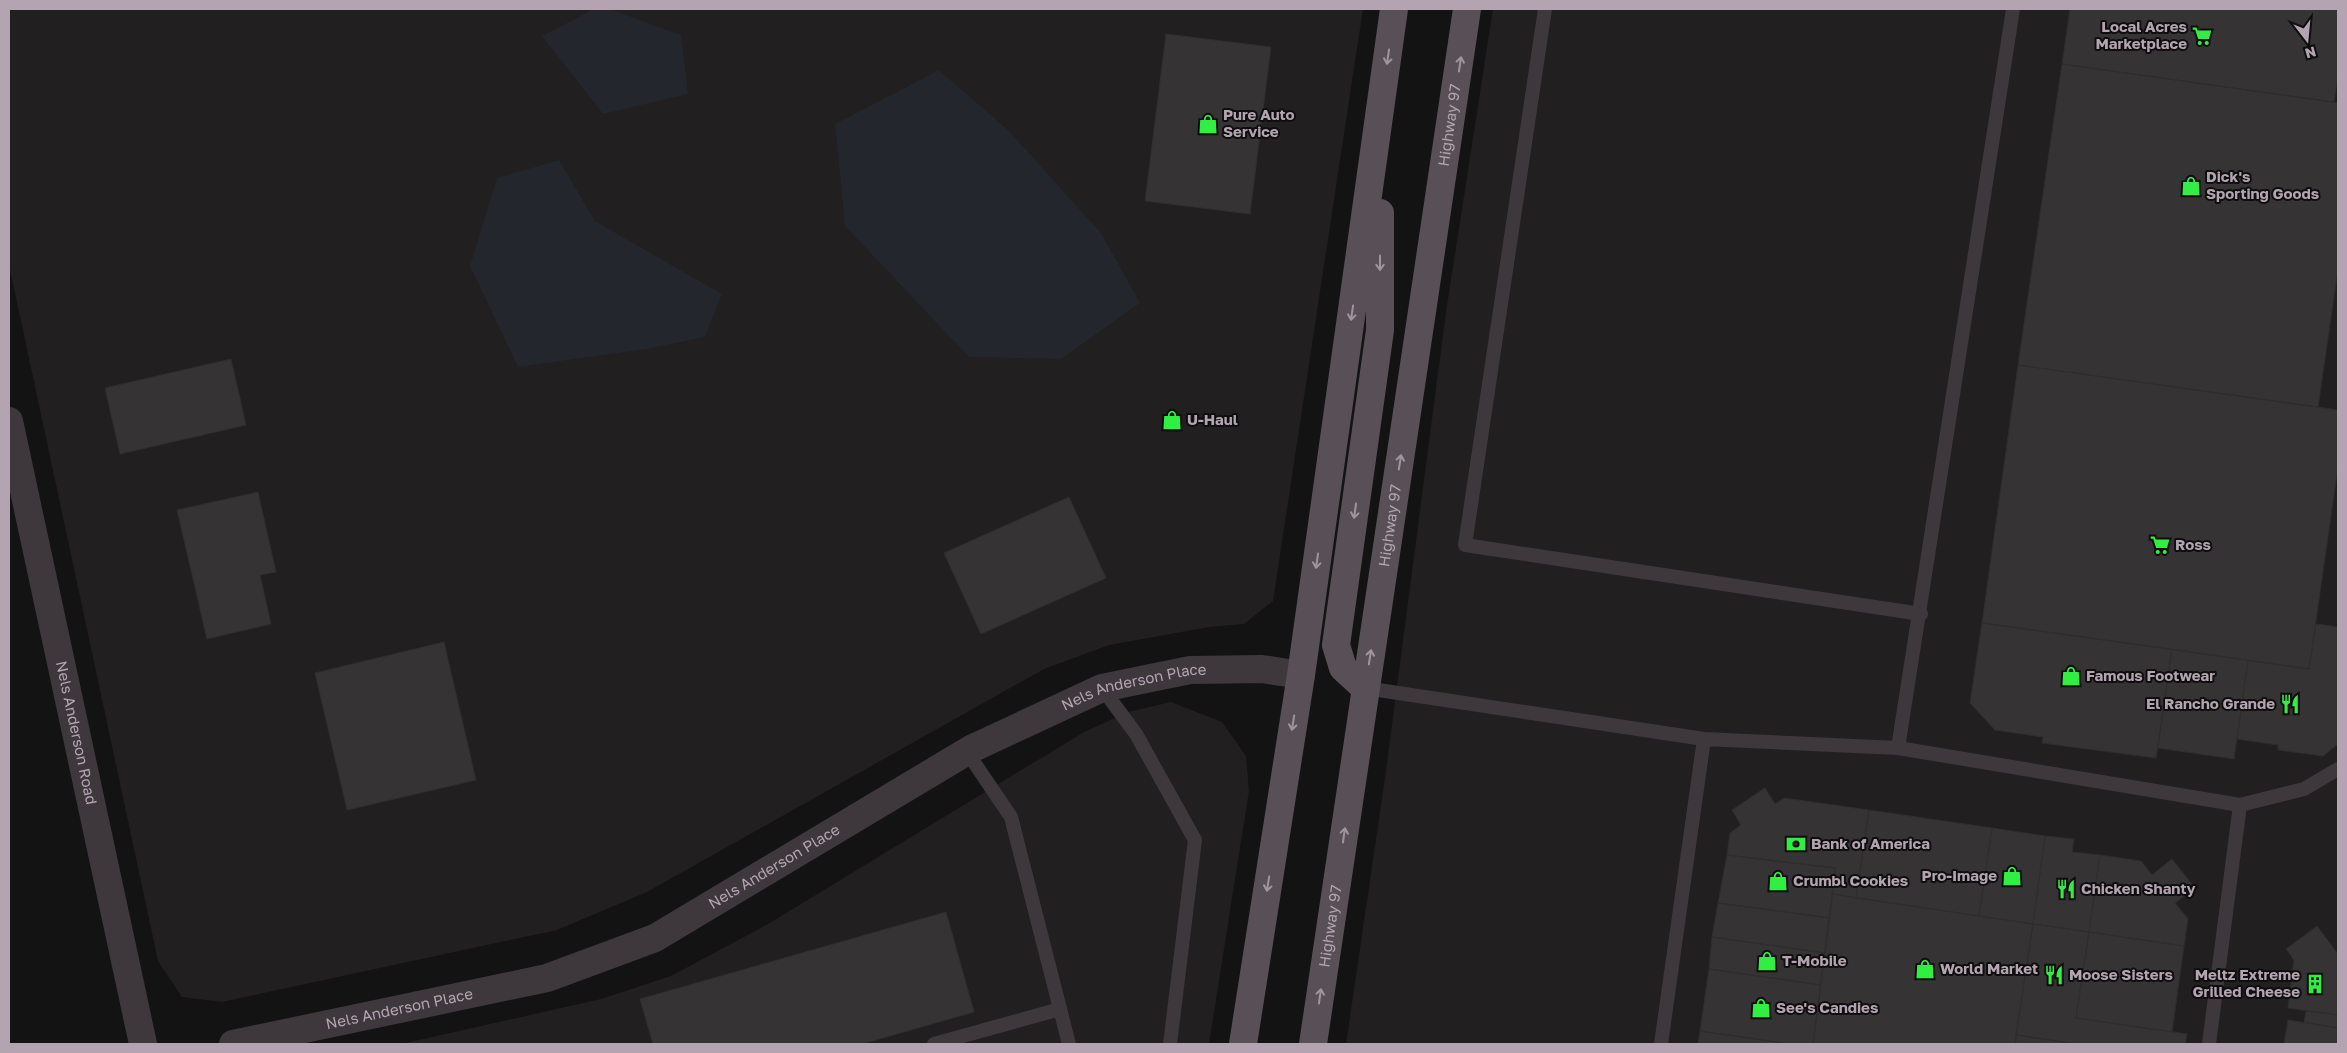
<svg xmlns="http://www.w3.org/2000/svg" width="2347" height="1053" font-family="'Golos Text',sans-serif">
<rect width="100%" height="100%" fill="#141313"/>
<path fill="#211f20" d="M9,9H1363L1273,601L1244,624L1209,627L1109,645L1044,669L647,892L557,930L222,1002L182,997L158,961L9,265Z
M1493,9H2338V1044H1346L1385,778L1446,312Z
M1171,702L1222,722L1246,756L1249,791L1209,1044H401L601,999L671,976L768,924L1084,732L1128,712Z"/>
<path fill="#23262c" d="M594,9H610L681,35L688,94L603,114L542,36Z
M939,70L1009,131L1101,233L1140,303L1061,359L969,357L845,226L835,124Z
M559,160L595,221L722,294L705,337L646,349L518,367L470,266L497,178Z"/>
<path fill="#363335" stroke="#302d2f" d="M2070,9H2338V74L2334,102L2062,64Z
M1166,34L1271,47L1250,214L1145,201Z
M2062,64L2338,103V269L2318,407L2018,365Z
M231,359L246,425L120,454L105,388Z
M2018,365L2338,410V467L2309,669L1982,623Z
M258,492L276,572L260,575L271,624L207,639L177,510Z
M1069,497L1106,578L981,634L944,553Z
M1982,623L2172,649L2156,758L2042,743L2043,737L1995,730L1970,703Z
M2316,624L2338,627V744L2323,756L2278,750V745L2237,739L2248,660L2309,669Z
M444,642L476,780L347,810L315,673Z
M2172,649L2248,660L2234,759L2158,748Z
M1765,788L1775,804L1784,798L1869,810L1856,898L1832,894L1835,868L1727,855L1730,833L1741,825L1732,810Z
M1869,810L1992,828L1979,916L1856,898Z
M1992,828L2045,836L2033,924L1979,916Z
M2045,836L2074,839L2072,852L2100,855L2089,932L2033,924Z
M1727,855L1835,868L1830,918L1718,903Z
M2100,855L2141,861L2152,875L2172,859L2195,888L2175,903L2188,919L2184,946L2089,932Z
M1832,894L2033,924L2015,1044H1813Z
M1718,903L1830,918L1825,953L1712,937Z
M946,912L974,1012L862,1044H653L640,999Z
M2033,924L2089,932L2076,1018L2187,1034L2185,1044H2077L2016,1035Z
M2317,926L2338,954V1015L2288,1008L2294,960L2286,949Z
M2089,932L2184,946L2172,1032L2076,1018Z
M1712,937L1825,953L1821,985L1709,969Z
M1709,969L1821,985L1813,1044H1791L1700,1031Z
M2306,1011L2338,1015V1028L2304,1022Z
M2288,1020L2338,1028V1044H2284Z
M1700,1031L1791,1044H1698Z
M2016,1035L2077,1044H2015Z"/>
<g fill="none" stroke-linecap="round" stroke-linejoin="round">
<path stroke="#3e383d" stroke-width="14" d="M1545,9L1465,545L1921,614
M1102,688L1136,734L1195,840L1170,1044
M1365,688L1704,739L1898,748L2240,805
M1898,748L2013,9
M967,752L1011,817L1069,1044
M934,1044L1060,1009
M1661,1044L1704,739
M2209,1044L2240,805L2304,789L2338,769"/>
<g stroke="#3e383d" stroke-width="28">
<path id="s1" d="M9,421L143,1044"/>
<path id="s2" d="M233,1044L547,978L655,938L971,749L1102,688L1190,670L1262,669L1301,675"/>
</g>
<g stroke="#585056" stroke-width="28">
<path d="M1365,688L1343,668L1336,645L1380,330V213"/>
<path d="M1243,1044L1301,675L1394,9"/>
<path id="s3" d="M1313,1044L1467,9"/>
</g>
</g>
<defs><path id="oneway-shaft" d="M-6 0H5M1.5-3L5.5 0L1.5 3" fill="none" stroke-width="1.6" stroke-linecap="round" stroke-linejoin="round" transform="scale(1.25)"/></defs>
<g stroke="#a293a0">
<use href="#oneway-shaft" transform="translate(1388 57) rotate(98)"/>
<use href="#oneway-shaft" transform="translate(1460 64) rotate(-82)"/>
<use href="#oneway-shaft" transform="translate(1380 263) rotate(90)"/>
<use href="#oneway-shaft" transform="translate(1352 313) rotate(98)"/>
<use href="#oneway-shaft" transform="translate(1400 462) rotate(-81)"/>
<use href="#oneway-shaft" transform="translate(1355 511) rotate(98)"/>
<use href="#oneway-shaft" transform="translate(1317 561) rotate(98)"/>
<use href="#oneway-shaft" transform="translate(1370 657) rotate(-81)"/>
<use href="#oneway-shaft" transform="translate(1293 723) rotate(99)"/>
<use href="#oneway-shaft" transform="translate(1344 835) rotate(-82)"/>
<use href="#oneway-shaft" transform="translate(1268 884) rotate(99)"/>
<use href="#oneway-shaft" transform="translate(1320 996) rotate(-82)"/>
</g>
<defs>
<symbol id="supermarket-bare" viewBox="-9 -9 18 18"><path d="M-6-5.5h2.5l.6 2H6L4.5 2H-2.5L-4.4-4H-6ZM-1.5 3.2a1.3 1.3 0 1 0 .1 0ZM3 3.2a1.3 1.3 0 1 0 .1 0Z" fill="#31ee42" stroke="#0f0e0e" stroke-width="2.5" paint-order="stroke"/></symbol>
<symbol id="shop-bare" viewBox="-9 -9 18 18"><path d="M-5-2.5h2.3a2.7 3.5 0 0 1 5.4 0H5L5.5 6h-11ZM-1.5-2.5h3a1.5 2.3 0 0 0-3 0Z" fill="#31ee42" stroke="#0f0e0e" stroke-width="2.5" paint-order="stroke"/></symbol>
<symbol id="restaurant-bare" viewBox="-9 -9 18 18"><path d="M-5-6h1v4h1v-4h1v4h1v-4h1v5L-1.5 .5V6h-2V.5L-5-1ZM5-6V6H3V1.5H1.5Q1.5-4 5-6Z" fill="#31ee42" stroke="#0f0e0e" stroke-width="2.5" paint-order="stroke"/></symbol>
<symbol id="bank-bare" viewBox="-9 -9 18 18"><path d="M-6-4H6V4H-6ZM0-2.3a2.3 2.3 0 1 0 0 4.6a2.3 2.3 0 1 0 0-4.6Z" fill="#31ee42" stroke="#0f0e0e" stroke-width="2.5" paint-order="stroke"/></symbol>
<symbol id="building-bare" viewBox="-9 -9 18 18"><path d="M-4-6H4V6H1V3H-1V6H-4ZM-2.5-4.3h1.7v1.8h-1.7ZM.8-4.3h1.7v1.8H.8ZM-2.5-1h1.7V.8h-1.7ZM.8-1h1.7V.8H.8Z" fill="#31ee42" stroke="#0f0e0e" stroke-width="2.5" paint-order="stroke"/></symbol>
</defs>
<g fill-rule="evenodd">
<use href="#supermarket-bare" x="2188" y="22" width="28" height="28"/>
<use href="#shop-bare" x="1194" y="110" width="28" height="28"/>
<use href="#shop-bare" x="2177" y="172" width="28" height="28"/>
<use href="#shop-bare" x="1158" y="406" width="28" height="28"/>
<use href="#supermarket-bare" x="2146" y="531" width="28" height="28"/>
<use href="#shop-bare" x="2057" y="662" width="28" height="28"/>
<use href="#restaurant-bare" x="2276" y="690" width="28" height="28"/>
<use href="#bank-bare" x="1782" y="830" width="28" height="28"/>
<use href="#shop-bare" x="1998" y="862" width="28" height="28"/>
<use href="#shop-bare" x="1764" y="867" width="28" height="28"/>
<use href="#restaurant-bare" x="2052" y="875" width="28" height="28"/>
<use href="#shop-bare" x="1753" y="947" width="28" height="28"/>
<use href="#shop-bare" x="1911" y="955" width="28" height="28"/>
<use href="#restaurant-bare" x="2040" y="961" width="28" height="28"/>
<use href="#building-bare" x="2301" y="970" width="28" height="28"/>
<use href="#shop-bare" x="1747" y="994" width="28" height="28"/>
</g>
<g text-anchor="middle" stroke-width="4" stroke-linejoin="round" paint-order="stroke">
<g font-size="15" font-weight="bold" fill="#b4a4b2" stroke="#0f0e0e" text-anchor="start">
<text x="2187" y="32" text-anchor="end">Local Acres<tspan x="2187" dy="17">Marketplace</tspan></text>
<text x="1223" y="120">Pure Auto<tspan x="1223" dy="17">Service</tspan></text>
<text x="2206" y="182">Dick's<tspan x="2206" dy="17">Sporting Goods</tspan></text>
<text x="1187" y="425">U-Haul</text>
<text x="2175" y="550">Ross</text>
<text x="2086" y="681">Famous Footwear</text>
<text x="2275" y="709" text-anchor="end">El Rancho Grande</text>
<text x="1811" y="849">Bank of America</text>
<text x="1997" y="881" text-anchor="end">Pro-Image</text>
<text x="1793" y="886">Crumbl Cookies</text>
<text x="2081" y="894">Chicken Shanty</text>
<text x="1782" y="966">T-Mobile</text>
<text x="1940" y="974">World Market</text>
<text x="2069" y="980">Moose Sisters</text>
<text x="2300" y="980" text-anchor="end">Meltz Extreme<tspan x="2300" dy="17">Grilled Cheese</tspan></text>
<text x="1776" y="1013">See's Candies</text>
</g>
<g font-size="15" fill="#b4a4b2" stroke="#0f0e0e">
<text dy="5" stroke="none"><textPath href="#s3" startOffset="929">Highway 97</textPath></text>
<text dy="5" stroke="none"><textPath href="#s3" startOffset="524">Highway 97</textPath></text>
<text dy="5" stroke="none"><textPath href="#s2" startOffset="980">Nels Anderson Place</textPath></text>
<text dy="5" stroke="none"><textPath href="#s1" startOffset="319">Nels Anderson Road</textPath></text>
<text dy="5" stroke="none"><textPath href="#s2" startOffset="575">Nels Anderson Place</textPath></text>
<text dy="5" stroke="none"><textPath href="#s3" startOffset="119">Highway 97</textPath></text>
<text dy="5" stroke="none"><textPath href="#s2" startOffset="170">Nels Anderson Place</textPath></text>
</g>
</g>
<rect width="2347" height="1053" fill="none" stroke="#b4a4b2" stroke-width="20"/>
<g transform="translate(2307 40) rotate(164)" stroke="#0f0e0e" stroke-width="4" paint-order="stroke">
<path d="M0-4L9 19L0 12L-9 19Z" fill="#b4a4b2"/>
<text y="-8" font-size="14" font-weight="bold" text-anchor="middle" fill="#b4a4b2">N</text>
</g>
</svg>
